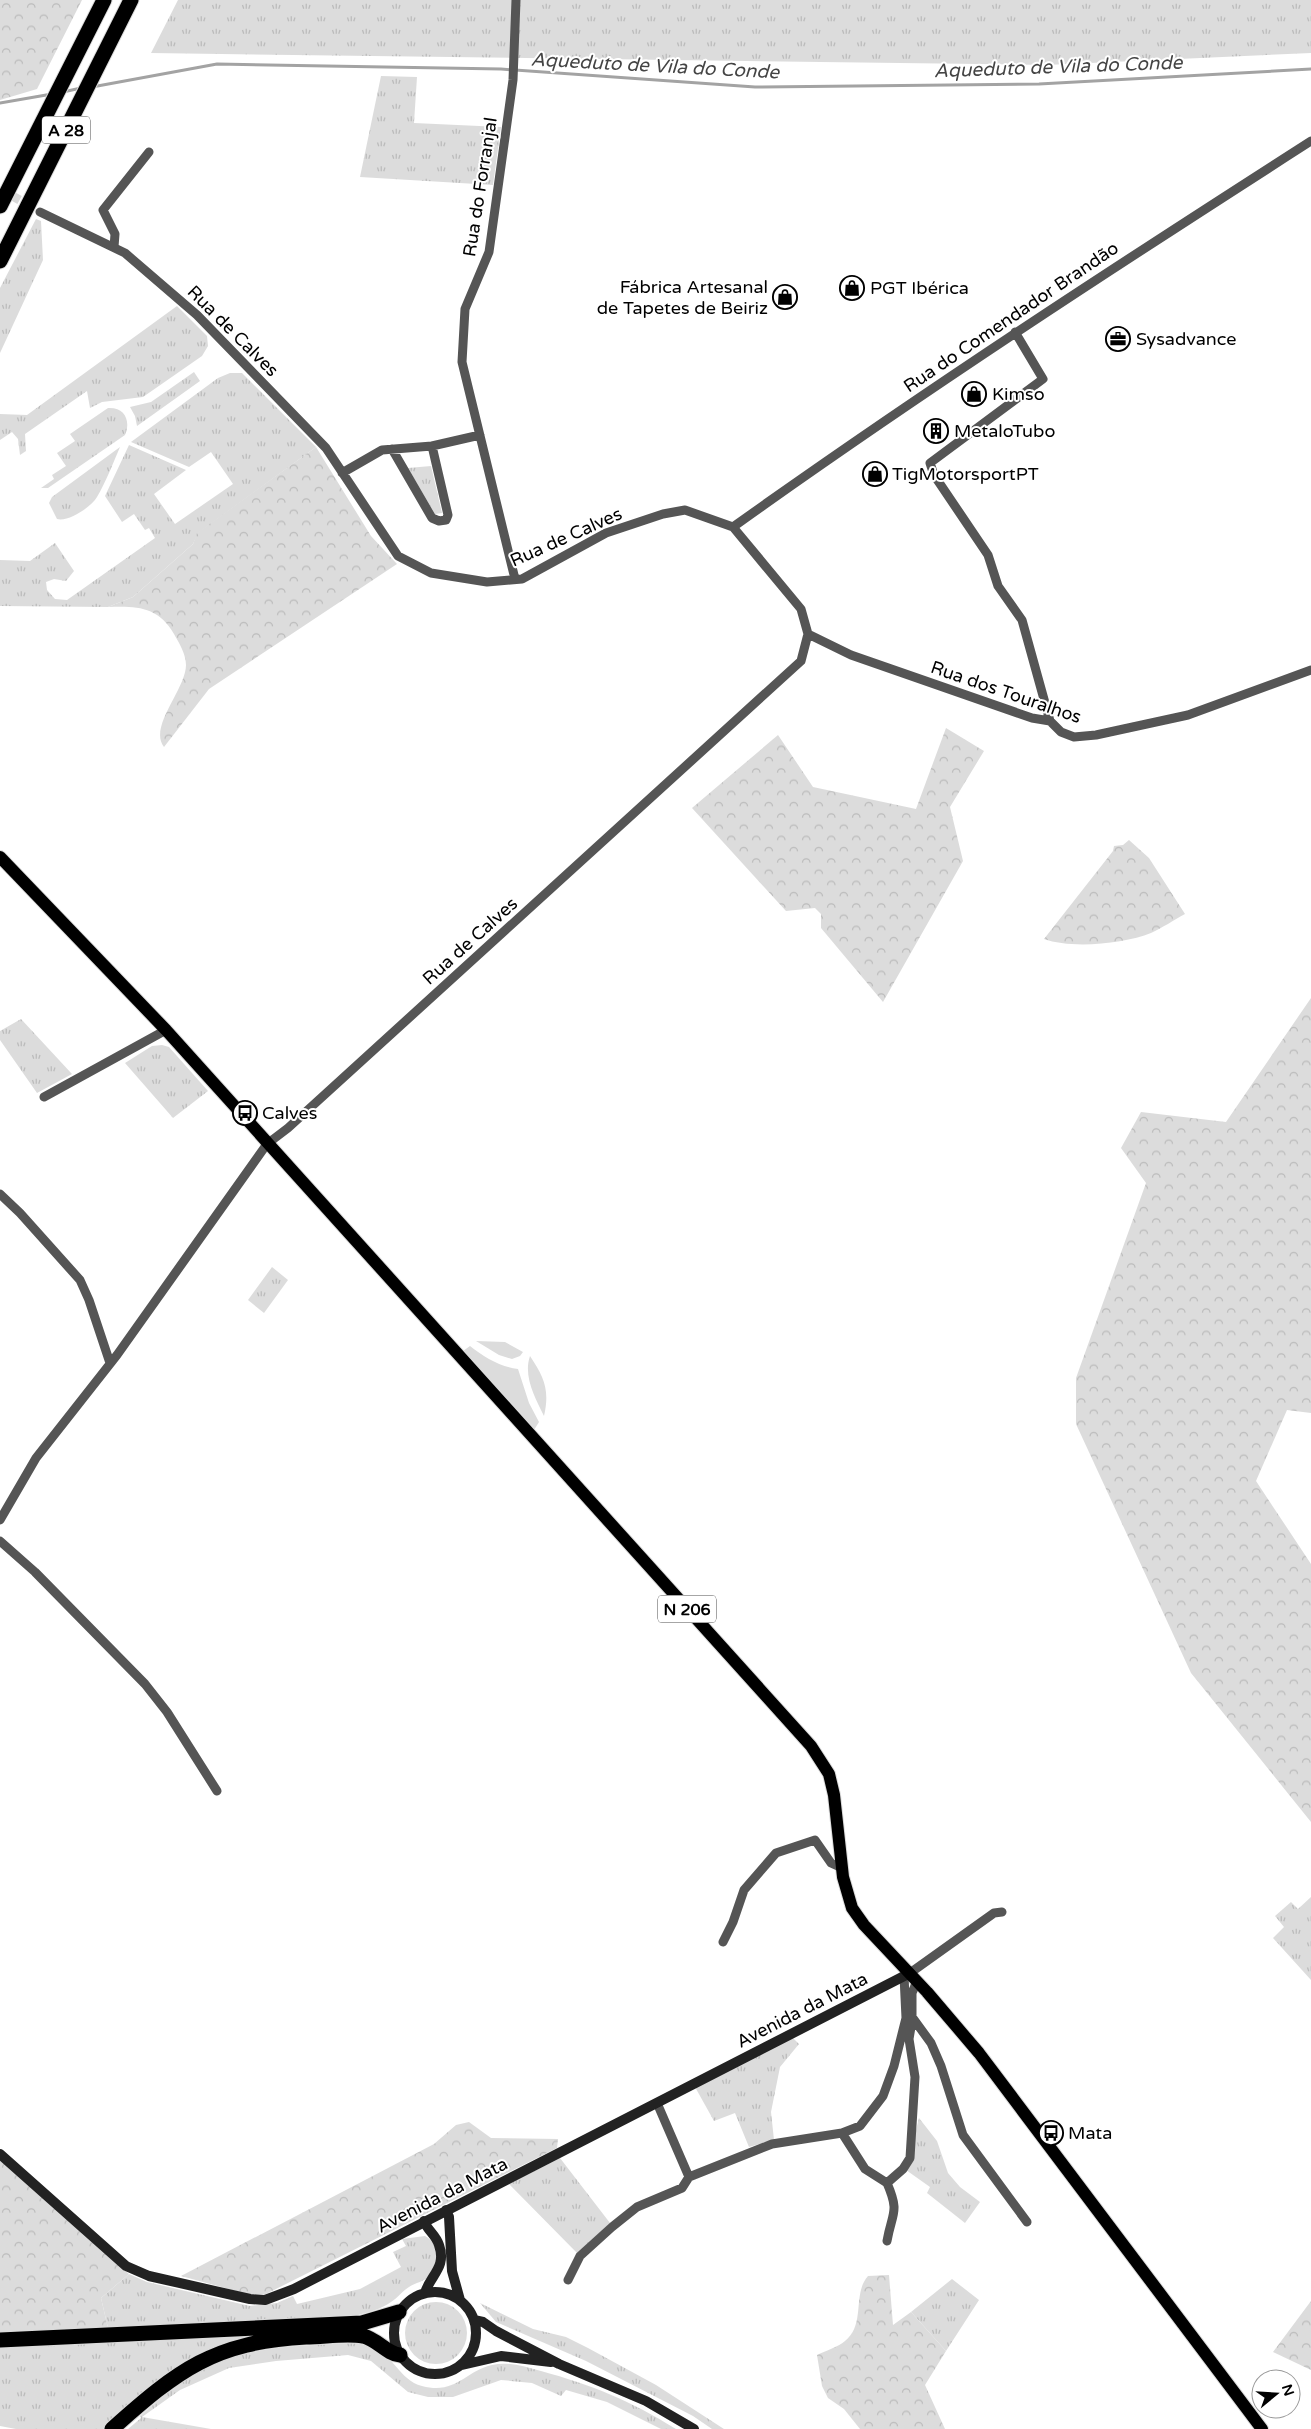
<svg xmlns="http://www.w3.org/2000/svg" width="1311" height="2429" font-family="'Varela Round',sans-serif">
<defs>
<pattern id="grass-tufts" width="24" height="20" patternUnits="userSpaceOnUse" patternTransform="scale(1.25)"><rect width="24" height="20" fill="#dcdcdc"/><path d="M3 7l-1-3M5 7V3M7 7l1-3M15 17l-1-3M17 17v-4M19 17l1-3" fill="none" stroke="#bbb"/></pattern>
<pattern id="forest-crowns" width="20" height="18" patternUnits="userSpaceOnUse" patternTransform="scale(1.25)"><rect width="20" height="18" fill="#dcdcdc"/><path d="M2 6a3 3 0 1 1 6 0M12 15a3 3 0 1 1 6 0" fill="none" stroke="#bbb"/></pattern>
</defs>
<rect width="100%" height="100%" fill="#fff"/>
<path fill="url(#grass-tufts)" d="M178,0H1311V53L1046,65L151,53Z
M381,76L417,77L414,123L501,127L493,185L360,177Z
M36,219L41,221L43,260L0,353V288Z
M177,306L207,336L208,346L202,356L143,397L102,402L90,408L87,391L25,434L26,451L20,455L18,439L12,432L0,440V414L27,415Z
M194,372L200,381L137,426L135,416L130,407L151,402Z
M230,373H242L316,447L198,533L193,544L133,597L108,607L0,606V560L30,561L55,543L74,571L66,581L54,579L46,582L47,590L55,599L67,600L155,538L149,528L145,530L134,514L122,522L105,496L129,445L186,470L154,494L175,524L233,484L211,452L189,467L131,442L218,378Z
M108,408C125,407 131,421 125,435L48,488H41L54,479L52,475L66,466L57,453L75,441L70,434Z
M120,447C113,463 106,482 97,497C91,507 69,522 57,519L49,503L52,497Z
M431,466L442,513L435,514L408,468Z
M21,1019L72,1074L37,1093L0,1040V1031Z
M162,1045L169,1047L208,1091L173,1118L125,1063L152,1046Z
M272,1267L288,1280L264,1313L248,1300Z
M1311,1897V1980L1273,1938L1284,1927L1275,1916L1291,1902L1298,1909Z
M792,2037L799,2044L780,2067L771,2112L774,2140L749,2147L735,2113L714,2121L695,2087Z
M919,2118L937,2141L948,2173L960,2187L980,2202L965,2223L927,2193L930,2187L906,2170Z
M560,2158L610,2223L577,2253L509,2184Z
M425,2236C439,2243 443,2265 430,2276C425,2281 415,2283 409,2287C402,2291 398,2298 391,2302C381,2309 370,2312 358,2315L108,2328L101,2298L129,2274L147,2282L250,2306L277,2303L293,2296L297,2304L360,2289L401,2267L393,2252L406,2246L402,2239Z
M952,2279L979,2300L946,2351L911,2312Z
M405 2333a31 31 0 1 1 62 0a31 31 0 1 1-62 0Z
M480,2303L533,2329L566,2337L588,2348L656,2385L724,2429H712L693,2416L586,2361L496,2322Z
M313,2331L168,2376L103,2429H16L0,2426V2347Z
M353,2343C359,2344 367,2344 372,2346C393,2354 399,2380 422,2386C456,2395 465,2371 492,2365C509,2361 525,2367 541,2371C592,2385 631,2401 676,2429H661L607,2402L566,2390L561,2396L532,2383L501,2380L453,2397H428L408,2392L371,2361L348,2355L276,2361L229,2368L180,2390L142,2417L211,2429H128L141,2418L140,2416C159,2400 178,2382 201,2370C248,2345 301,2346 353,2343Z"/>
<path fill="url(#forest-crowns)" d="M0,0H82L37,89L0,100Z
M316,447L371,536L397,564L209,689L164,747C148,727 186,689 186,665C186,654 179,643 174,634C158,606 136,606 108,607L133,597L193,544L197,533Z
M946,728L984,751L950,807L963,861L883,1002L821,928V914L815,908L786,911L692,808L778,735L813,787L916,809Z
M1129,840L1149,858L1185,914C1174,920 1162,928 1151,933C1124,944 1071,949 1044,939L1113,851L1114,846L1123,845Z
M1311,998V1413L1287,1410L1256,1481L1311,1564V1822L1191,1673L1076,1424V1378L1146,1183L1121,1148L1141,1112L1226,1122Z
M469,2122L491,2138L558,2139L557,2148L266,2294H247L181,2276L434,2144L456,2125Z
M0,2159L129,2274L101,2298L108,2328L0,2333Z
M889,2275L893,2325L911,2312L946,2351L925,2385L945,2429H860L844,2409L828,2398L822,2386L817,2355C825,2351 838,2347 845,2341C866,2324 852,2294 868,2276Z
M1311,2301V2370L1273,2352Z"/>
<path fill="#dcdcdc" d="M476,1341L505,1342L523,1352L520,1356L512,1359L499,1355Z
M470,1346C484,1357 500,1367 518,1369L529,1403L539,1422L534,1430L463,1351Z
M530,1356C544,1377 550,1390 544,1416C535,1398 523,1376 530,1356Z"/>
<g fill="none" stroke-linecap="round" stroke-linejoin="round">
<path stroke="#a3a3a3" stroke-width="3" d="M92,87L217,64L501,69L755,87L1039,84L1311,69
M63,92L81,88
M0,103L52,94"/>
<path stroke="#d9d9d9" stroke-width="9" stroke-dasharray="9 4.5" stroke-linecap="butt" d="M0,189L32,207"/>
<defs>
<path id="primary" d="M0,857L166,1030L811,1746L829,1774L834,1795L843,1877L852,1908L864,1925L927,1992L979,2053L1262,2429"/>
<path id="highway" d="M0,206L104,0
M0,261L131,0
M0,2340L362,2323L399,2312
M112,2429C178,2370 214,2342 306,2337C324,2337 345,2333 363,2336C377,2339 387,2354 400,2355"/>
</defs>
<use href="#primary" stroke="#dbdbdb" stroke-width="14"/>
<use href="#highway" stroke="#dbdbdb" stroke-width="17"/>
<path stroke="#555" stroke-width="9" d="M114,247L115,234L103,210L149,152
M1015,332L1043,379L930,463L934,475L988,555L998,586L1022,620L1050,721
M392,449L432,518L439,521L446,520L448,515L432,446
M342,473L382,450L432,446L480,435
M733,527C922,392 1116,266 1311,141
M515,579L462,362L465,309L489,252L513,80L516,0
M808,634L851,655L1032,718L1050,721L1061,732L1074,737L1096,735L1188,715L1311,670
M44,1097L166,1030
M0,1194L20,1213L80,1280L89,1300L110,1363
M0,1520L36,1458L117,1355L267,1144L288,1128L801,661L808,634L801,609L733,527L685,510L663,514L606,533L522,579L487,582L431,573L398,556L326,448L197,315L125,253L40,212
M0,1541L35,1572L145,1684L167,1712L217,1791
M723,1942L733,1922L744,1890L776,1853L815,1840L831,1863L842,1868
M910,1973L994,1913L1002,1912
M912,2017L931,2043L941,2066L963,2135L1027,2222
M657,2103L689,2177
M842,2133L865,2169L887,2183
M689,2177L772,2144L842,2133L860,2126L883,2096L894,2066L906,2018L904,1976
M887,2183L903,2169L910,2158L915,2077L909,2039L912,2021V1993L917,1981
M887,2183C900,2213 892,2212 887,2241
M568,2280L580,2256L612,2227L637,2207L682,2188L689,2177"/>
<path stroke="#222" stroke-width="10" d="M0,2154L126,2266L149,2276L250,2299L265,2300L294,2289L910,1973
M446,2210L449,2217L452,2271L460,2300
M424,2221C427,2230 436,2235 439,2245C447,2268 430,2275 425,2293
M394 2333a41 41 0 1 1 82 0a41 41 0 1 1-82 0Z
M474,2320L483,2322L496,2331L559,2364L646,2401L694,2429
M462,2365L501,2356L551,2362"/>
<use href="#primary" stroke="#000" stroke-width="12"/>
<use href="#highway" stroke="#000" stroke-width="15"/>
</g>
<defs>
<symbol id="shop-ring" viewBox="-11 -11 22 22"><circle r="9.5" fill="#fff" stroke="#000" stroke-width="1.5"/><path d="M-5-2.5h2.3a2.7 3.5 0 0 1 5.4 0H5L5.5 6h-11ZM-1.5-2.5h3a1.5 2.3 0 0 0-3 0Z" fill="#000"/></symbol>
<symbol id="office-ring" viewBox="-11 -11 22 22"><circle r="9.5" fill="#fff" stroke="#000" stroke-width="1.5"/><path d="M-6-3h4V-5.5h4V-3h4V5H-6ZM-1-4.5V-3h2v-1.5ZM-6 0V1H6V0Z" fill="#000"/></symbol>
<symbol id="building-ring" viewBox="-11 -11 22 22"><circle r="9.5" fill="#fff" stroke="#000" stroke-width="1.5"/><path d="M-4-6H4V6H1V3H-1V6H-4ZM-2.5-4.3h1.7v1.8h-1.7ZM.8-4.3h1.7v1.8H.8ZM-2.5-1h1.7V.8h-1.7ZM.8-1h1.7V.8H.8Z" fill="#000"/></symbol>
<symbol id="bus-ring" viewBox="-11 -11 22 22"><circle r="9.5" fill="#fff" stroke="#000" stroke-width="1.5"/><path d="M-5-6H5V4H4V6H2V4H-2V6H-4V4H-5ZM-3.5-4V0h7V-4ZM-3.5 1.2v1.5H-2V1.2ZM2 1.2v1.5H3.5V1.2Z" fill="#000"/></symbol>
</defs>
<g fill-rule="evenodd">
<use href="#shop-ring" x="838" y="274" width="28" height="28"/>
<use href="#shop-ring" x="771" y="283" width="28" height="28"/>
<use href="#office-ring" x="1104" y="325" width="28" height="28"/>
<use href="#shop-ring" x="960" y="380" width="28" height="28"/>
<use href="#building-ring" x="922" y="417" width="28" height="28"/>
<use href="#shop-ring" x="861" y="460" width="28" height="28"/>
<use href="#bus-ring" x="231" y="1099" width="28" height="28"/>
<use href="#bus-ring" x="1037" y="2119" width="28" height="28"/>
</g>
<g text-anchor="middle" stroke-width="4" stroke-linejoin="round" paint-order="stroke">
<g fill="#fff" stroke="#4c4c4c" stroke-width="1">
<rect x="42" y="116.5" width="48" height="27" rx="4"/>
<rect x="658" y="1595.5" width="58" height="27" rx="4"/>
</g>
<g font-size="16" font-weight="bold" fill="#000">
<text x="66" y="136">A 28</text>
<text x="687" y="1615">N 206</text>
</g>
<g font-size="18" fill="#000" stroke="#fff">
<text transform="translate(480 187) rotate(-81)" y="6">Rua do Forranjal</text>
<text transform="translate(1011 317) rotate(-34)" y="6">Rua do Comendador Brandão</text>
<text transform="translate(233 331) rotate(45)" y="6">Rua de Calves</text>
<text transform="translate(566 537) rotate(-24)" y="6">Rua de Calves</text>
<text transform="translate(1006 692) rotate(19)" y="6">Rua dos Touralhos</text>
<text transform="translate(470 941) rotate(-42)" y="6">Rua de Calves</text>
<text transform="translate(802 2010) rotate(-27)" y="6">Avenida da Mata</text>
<text transform="translate(442 2195) rotate(-27)" y="6">Avenida da Mata</text>
</g>
<g font-size="18" fill="#000" stroke="#fff" text-anchor="start">
<text x="768" y="293" text-anchor="end">Fábrica Artesanal<tspan x="768" dy="21">de Tapetes de Beiriz</tspan></text>
<text x="870" y="294">PGT Ibérica</text>
<text x="1136" y="345">Sysadvance</text>
<text x="992" y="400">Kimso</text>
<text x="954" y="437">MetaloTubo</text>
<text x="892" y="480">TigMotorsportPT</text>
<text x="262" y="1119">Calves</text>
<text x="1068" y="2139">Mata</text>
</g>
<g font-size="19" font-style="italic" fill="#444" stroke="#fff">
<text transform="translate(655 65) rotate(3)" y="7">Aqueduto de Vila do Conde</text>
<text transform="translate(1058 66) rotate(-2)" y="7">Aqueduto de Vila do Conde</text>
</g>
</g>
<g transform="translate(1276 2394) rotate(72)"><circle r="24" fill="#ffffff" stroke="#999999"/>
<path d="M0-4L9 19L0 12L-9 19Z" fill="#000000"/>
<text y="-8" font-size="14" font-weight="bold" text-anchor="middle" fill="#000000">N</text>
</g>
</svg>
